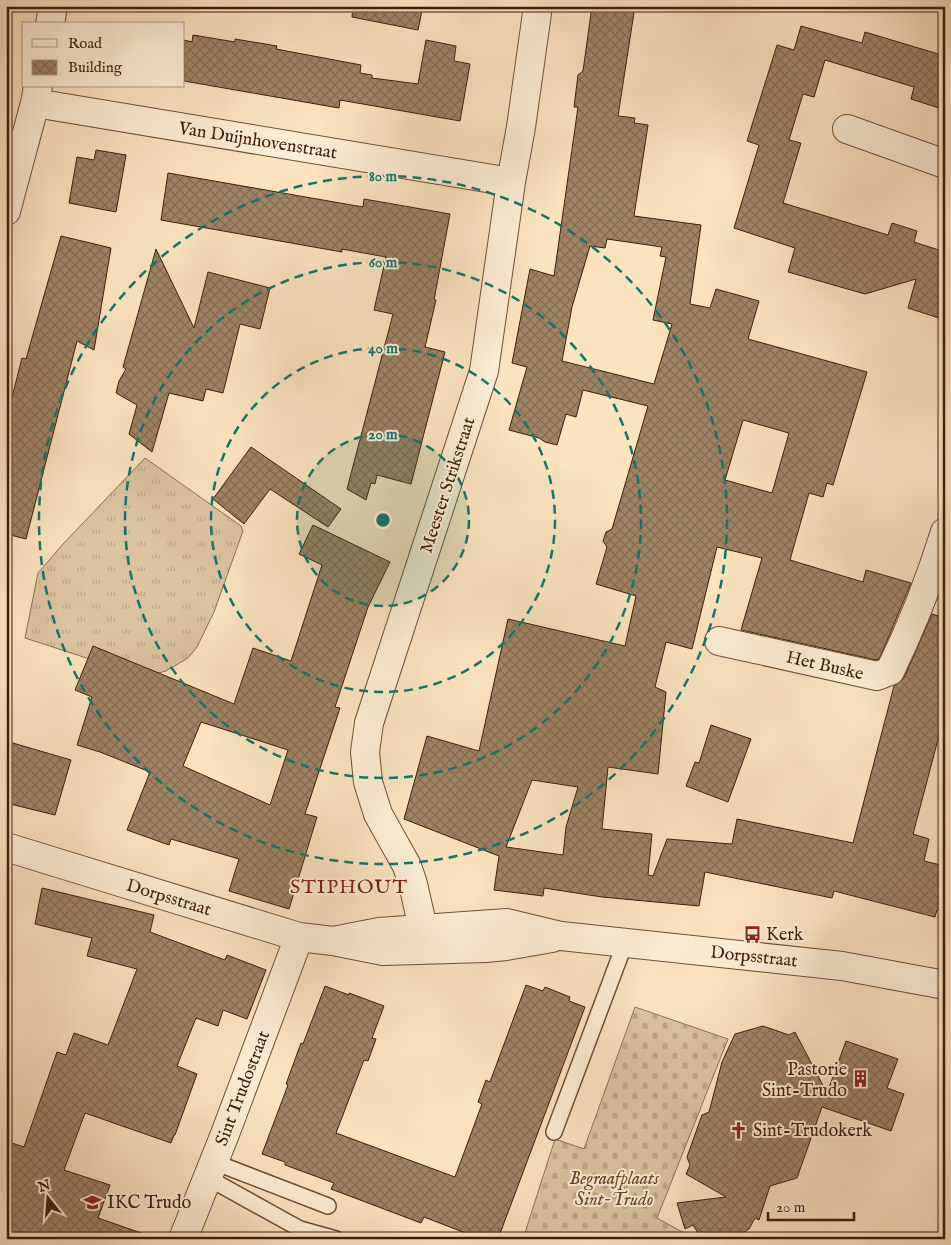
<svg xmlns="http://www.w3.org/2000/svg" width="951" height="1245" font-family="'IM FELL English',serif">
<defs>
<pattern id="grass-tufts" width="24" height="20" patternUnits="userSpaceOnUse" patternTransform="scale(1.25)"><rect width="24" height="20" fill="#dbc2a1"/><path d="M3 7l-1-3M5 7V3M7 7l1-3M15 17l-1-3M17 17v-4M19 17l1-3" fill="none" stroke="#bda689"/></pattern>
<pattern id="cemetery-stones" width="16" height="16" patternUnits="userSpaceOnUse" patternTransform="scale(1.25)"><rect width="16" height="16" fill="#dbc2a1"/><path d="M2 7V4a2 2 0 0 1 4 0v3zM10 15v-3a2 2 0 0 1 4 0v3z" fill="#bda689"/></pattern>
<pattern id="building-cross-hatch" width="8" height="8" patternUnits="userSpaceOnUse" patternTransform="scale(1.25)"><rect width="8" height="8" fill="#a08468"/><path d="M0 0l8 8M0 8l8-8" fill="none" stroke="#846b54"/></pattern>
</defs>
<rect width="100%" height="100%" fill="#fbe3c0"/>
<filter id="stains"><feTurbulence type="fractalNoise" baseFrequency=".004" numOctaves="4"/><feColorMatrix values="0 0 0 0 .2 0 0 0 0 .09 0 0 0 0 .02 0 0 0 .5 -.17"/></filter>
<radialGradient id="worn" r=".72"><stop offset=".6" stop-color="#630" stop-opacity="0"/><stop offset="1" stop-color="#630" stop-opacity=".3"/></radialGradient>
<path fill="url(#grass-tufts)" stroke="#8c7054" d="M145,458L241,526L243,531L214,612L197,647L188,658L166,671L151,675L111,666L25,638L38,573L63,544Z"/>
<path fill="url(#cemetery-stones)" stroke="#8c7054" d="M635,1007L728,1039L657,1218L684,1233L682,1239H523L555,1139L584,1149Z"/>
<path fill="url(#building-cross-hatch)" stroke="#3e1e08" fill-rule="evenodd" d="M353,6H423L418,30L352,17Z
M592,6H635L618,116L635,118L634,123L648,125L634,216L701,225L690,304L710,308L716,289L759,301L748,339L867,372L833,485L827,483L823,497L809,493L790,560L863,582L866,570L911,583L884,648L879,659L876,660L741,630L762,558L717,547L692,649L666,642L655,687L666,692L658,774L608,767L602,829L652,834L648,875L653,876L667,839L732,844L737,819L853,843L894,686L904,678L932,614L945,618V713L913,834L929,839L924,861L945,866V912L937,910L935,917L834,891L832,898L705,872L699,906L602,897L544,888L543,896L494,890L499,856L404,819L427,736L479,751L508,619L625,646L636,596L596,584L607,547L603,541L606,532L612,529L648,406L583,390L576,417L566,414L557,445L545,442L539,438L509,430L527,367L512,363L530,269L554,276L578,107H574L578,75L583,71ZM607,239L662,247L660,256L666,257L653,320L672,324L654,384L562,361L572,307L590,246L605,248ZM743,420L789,433L772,493L725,480ZM532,780L578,787L566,827L563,855L506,847Z
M801,26L862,43L865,32L945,56V110L911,99L914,87L825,60L814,97L803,94L789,140L801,143L783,203L888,235L892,223L917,231L914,242L945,252V320L908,308L916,279L865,294L788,272L795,248L734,228L759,145L747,141L777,45L794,50Z
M193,35L235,42V39L277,46L276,49L361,65L360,73L372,75V78L418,84L426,40L456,46L454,61L470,64L460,121L340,100L339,108L184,81V40L192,42Z
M96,150L126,155L116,212L69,203L77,157L94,160Z
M168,173L363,207L364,199L450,214L434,300H436L425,347L445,352L411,484L377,475L375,484L371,483L366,500L347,489L393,314L374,310L386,257L342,249V252L161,220Z
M61,236L111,248L94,350L77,341L26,539L6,534V404L10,405L22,358L26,359Z
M156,249L194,328L208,272L270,288L260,329L240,324L223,393L206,389L203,401L169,393L152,452L129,434L137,405L116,393L119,381L126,369L123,367Z
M251,447L341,509L328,527L270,489L244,524L213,499Z
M313,525L390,562L368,607L335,707L340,708L305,814L317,817L289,909L229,891L239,859L171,839L169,845L127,830L150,772L100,752L77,745L92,697L75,690L93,646L234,704L253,648L291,661L322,565L299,554ZM201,722L288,750L270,805L183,766Z
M711,725L751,739L728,802L686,786L695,762L699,763Z
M6,741L71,760L55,815L6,803Z
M42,888L154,915L150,932L225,960L227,955L266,970L247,1019L223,1010L218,1026L196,1018L177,1066L197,1074L175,1135H174L171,1143L85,1113L64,1170L110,1185L98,1218L147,1235L146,1239H22L6,1233V1141L24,1147L57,1052L66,1055L74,1033L108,1045L137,969L87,956L92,938L35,924Z
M526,985L543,991L545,987L570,997L569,1001L585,1007L498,1239H481L424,1217L421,1223L331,1189L334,1183L285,1165V1162L262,1154L288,1085L286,1084L301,1043L303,1044L325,986L349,995V993L384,1006L372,1038L376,1039L368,1061L364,1060L336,1133L455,1177L482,1104L478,1102L486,1080L490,1082Z
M763,1026L789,1035L795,1032L827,1093L846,1041L898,1059L887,1088L904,1094L891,1131L822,1107L797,1178L770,1186L759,1220L755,1218L749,1229L735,1239H702L693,1225L685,1229L677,1203L726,1197L686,1174L690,1165L687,1157L702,1115L709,1112L722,1062L735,1034Z"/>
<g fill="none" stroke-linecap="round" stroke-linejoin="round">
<defs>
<path id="service" d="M554,1132L625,943
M214,1162L328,1206
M208,1178L300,1229L336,1239"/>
<path id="minor" d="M50,24L53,6
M35,103L511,182
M847,129L945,164
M6,211L35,103L38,86
M719,641L877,676L890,671C912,626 930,580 945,532
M426,949L423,928L413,884L407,866L378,814L368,782L365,752L369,723L484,371L511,182L521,127L538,6
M183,1239L225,1134L299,937"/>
<path id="tertiary" d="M6,847L299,937L333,941L383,951L486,948L506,946L552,938
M333,941L379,932L507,923L561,936L842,966L945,985"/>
</defs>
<use href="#service" stroke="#6d4f36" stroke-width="18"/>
<use href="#minor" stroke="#6d4f36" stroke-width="30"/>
<use href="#tertiary" stroke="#6d4f36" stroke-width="30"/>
<use href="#service" stroke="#fcedd6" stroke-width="15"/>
<use href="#minor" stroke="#fcedd6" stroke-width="28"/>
<use href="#tertiary" stroke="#fcedd6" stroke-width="28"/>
</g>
<circle cx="383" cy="520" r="86" fill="#0f766e" fill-opacity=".12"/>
<g fill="none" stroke="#0f766e" stroke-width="2.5" stroke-dasharray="9 6">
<circle cx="383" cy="520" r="86"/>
<circle cx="383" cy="520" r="172"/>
<circle cx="383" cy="520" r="258"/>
<circle cx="383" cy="520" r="344"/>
</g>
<defs>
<symbol id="bus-bare" viewBox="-9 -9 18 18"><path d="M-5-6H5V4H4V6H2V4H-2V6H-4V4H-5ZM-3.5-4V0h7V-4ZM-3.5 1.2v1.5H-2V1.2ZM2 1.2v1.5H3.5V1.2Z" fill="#8f2418" stroke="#fcedd6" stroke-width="2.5" paint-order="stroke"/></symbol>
<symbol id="building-bare" viewBox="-9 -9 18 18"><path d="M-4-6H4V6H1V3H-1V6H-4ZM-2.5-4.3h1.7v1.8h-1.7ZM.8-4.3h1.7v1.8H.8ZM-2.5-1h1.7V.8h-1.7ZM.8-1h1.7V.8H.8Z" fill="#8f2418" stroke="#fcedd6" stroke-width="2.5" paint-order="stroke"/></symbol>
<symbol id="church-bare" viewBox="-9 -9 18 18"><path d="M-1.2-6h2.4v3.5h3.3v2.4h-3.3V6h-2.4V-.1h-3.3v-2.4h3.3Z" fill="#8f2418" stroke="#fcedd6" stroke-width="2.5" paint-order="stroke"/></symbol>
<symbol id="school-bare" viewBox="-9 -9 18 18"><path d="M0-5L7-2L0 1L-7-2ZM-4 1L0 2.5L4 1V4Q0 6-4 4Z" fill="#8f2418" stroke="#fcedd6" stroke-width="2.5" paint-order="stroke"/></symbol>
</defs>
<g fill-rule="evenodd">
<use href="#bus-bare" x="740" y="922" width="25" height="25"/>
<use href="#building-bare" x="848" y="1066" width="25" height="25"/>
<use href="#church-bare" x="726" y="1118" width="25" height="25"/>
<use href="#school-bare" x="80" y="1190" width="25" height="25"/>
</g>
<g text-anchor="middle" stroke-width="4" stroke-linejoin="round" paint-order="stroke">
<g font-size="18" fill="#3e1e08" stroke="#fcedd6">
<text transform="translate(258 140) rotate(9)" y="6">Van Duijnhovenstraat</text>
<text transform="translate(447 485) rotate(-72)" y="6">Meester Strikstraat</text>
<text transform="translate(825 665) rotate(13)" y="6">Het Buske</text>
<text transform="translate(169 897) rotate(17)" y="6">Dorpsstraat</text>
<text transform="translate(754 956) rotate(6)" y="6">Dorpsstraat</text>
<text transform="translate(242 1088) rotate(-69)" y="6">Sint Trudostraat</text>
</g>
<g font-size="18" fill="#3e1e08" stroke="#fcedd6" text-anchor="start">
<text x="766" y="940">Kerk</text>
<text x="847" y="1075" text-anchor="end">Pastorie<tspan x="847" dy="21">Sint-Trudo</tspan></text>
<text x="753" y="1136">Sint-Trudokerk</text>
<text x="107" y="1208">IKC Trudo</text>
</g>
<g font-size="18" font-style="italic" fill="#65472e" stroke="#fcedd6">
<text x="614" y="1184">Begraafplaats<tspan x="614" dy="21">Sint-Trudo</tspan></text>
</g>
<g font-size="20" letter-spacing="1" fill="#7a1f14" stroke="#fcedd6">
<text x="349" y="893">STIPHOUT</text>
</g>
</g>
<circle cx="383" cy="520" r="8" fill="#0f766e" stroke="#fcedd6" stroke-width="2.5"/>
<g font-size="15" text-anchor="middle" font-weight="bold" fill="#0f766e" stroke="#fcedd6" stroke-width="4" stroke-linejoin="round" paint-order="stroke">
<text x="383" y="181">80 m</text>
<text x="383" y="267">60 m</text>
<text x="383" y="353">40 m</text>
<text x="383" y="439">20 m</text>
</g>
<rect width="951" height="1245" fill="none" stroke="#fbe3c0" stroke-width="25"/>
<rect x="8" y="8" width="936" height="1230" fill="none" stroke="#3e1e08" stroke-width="2.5"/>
<rect x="12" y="12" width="926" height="1220" fill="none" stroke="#3e1e08"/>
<rect x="22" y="22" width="162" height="65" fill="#fcedd6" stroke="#b09a84"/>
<rect x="32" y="39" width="25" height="8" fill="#fcedd6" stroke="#b09a84"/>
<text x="68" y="48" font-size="15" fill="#3e1e08">Road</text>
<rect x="32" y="60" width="25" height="15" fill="url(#building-cross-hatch)" stroke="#b09a84"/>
<text x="68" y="72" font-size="15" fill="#3e1e08">Building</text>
<g transform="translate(48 1198) rotate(343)" stroke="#fcedd6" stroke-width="4" paint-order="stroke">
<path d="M0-4L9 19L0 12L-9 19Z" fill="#3e1e08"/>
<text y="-8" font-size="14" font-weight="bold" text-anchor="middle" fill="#3e1e08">N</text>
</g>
<path d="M768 1212v8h86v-8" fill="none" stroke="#3e1e08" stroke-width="2.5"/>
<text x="776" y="1212" font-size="15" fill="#3e1e08" stroke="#fcedd6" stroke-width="4" paint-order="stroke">20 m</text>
<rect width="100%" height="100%" filter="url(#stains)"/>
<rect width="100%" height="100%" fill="url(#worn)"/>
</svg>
